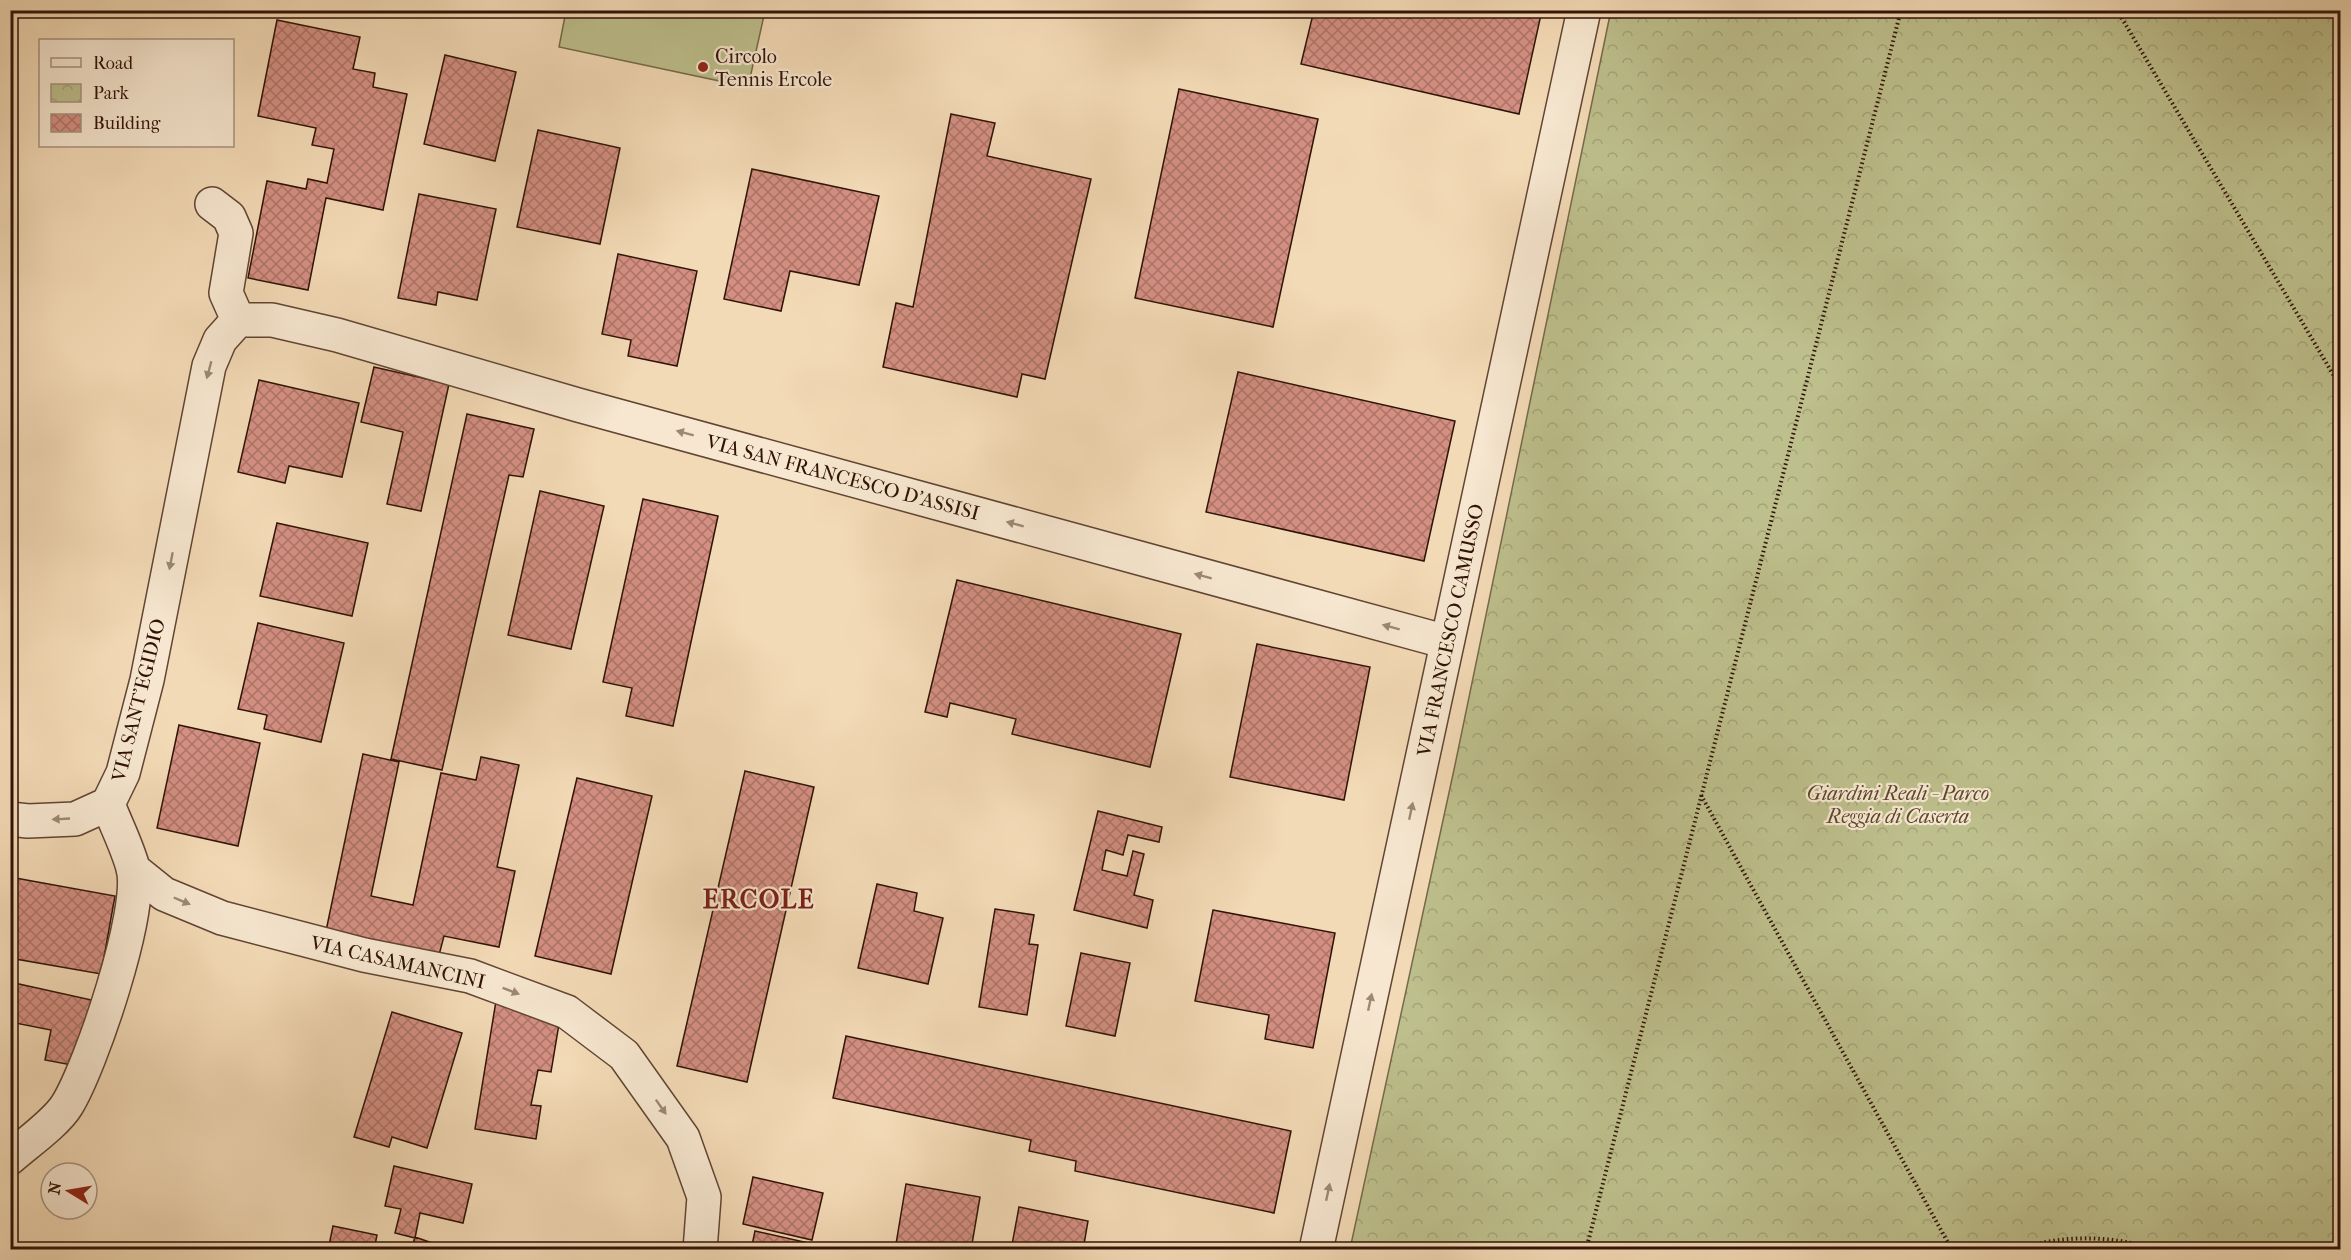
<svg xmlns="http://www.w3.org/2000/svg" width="2351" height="1260" font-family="'IM FELL French Canon',serif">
<defs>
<pattern id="park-crowns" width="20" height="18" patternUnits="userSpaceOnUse" patternTransform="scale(1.5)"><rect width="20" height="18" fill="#bdbf8c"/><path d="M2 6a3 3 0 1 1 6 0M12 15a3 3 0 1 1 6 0" fill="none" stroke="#a3a377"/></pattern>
<pattern id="building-cross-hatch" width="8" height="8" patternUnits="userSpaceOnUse" patternTransform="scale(1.5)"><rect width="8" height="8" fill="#d48f82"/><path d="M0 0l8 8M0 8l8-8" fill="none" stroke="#ac7468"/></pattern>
</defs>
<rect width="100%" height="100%" fill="#f3dab6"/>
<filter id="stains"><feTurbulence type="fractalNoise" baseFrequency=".00333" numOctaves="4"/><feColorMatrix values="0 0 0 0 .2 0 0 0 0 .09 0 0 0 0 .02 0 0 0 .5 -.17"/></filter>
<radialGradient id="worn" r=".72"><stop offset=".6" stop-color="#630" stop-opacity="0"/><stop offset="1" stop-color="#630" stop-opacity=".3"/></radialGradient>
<path fill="url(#park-crowns)" stroke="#76694a" stroke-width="1.5" d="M1611,10L2340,11V1249H1350L1455,765Z"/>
<path fill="#bdbf8c" stroke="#76694a" stroke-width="1.5" d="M566,11V10L765,11L748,87L559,47Z"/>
<path fill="url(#building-cross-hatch)" stroke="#301307" stroke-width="1.5" d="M1314,10H1542L1519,114L1301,64Z
M277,20L360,37L353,69L375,73L373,87L407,94L383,210L326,198L308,290L248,278L267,181L306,189L308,179L327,183L334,149L312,145L316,128L258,116Z
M445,55L516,72L495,161L424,144Z
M1179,89L1318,119L1273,327L1135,298Z
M951,114L995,123L987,156L1091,179L1045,379L1022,374L1017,397L883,367L896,303L913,307Z
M538,130L620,148L600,244L517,227Z
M752,169L879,196L859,285L790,271L781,311L724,299Z
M419,194L496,209L477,300L438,292L436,305L398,298Z
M618,254L697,271L677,366L628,356L631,340L602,334Z
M374,367L449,384L421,511L387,504L403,432L361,422Z
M1238,372L1455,421L1424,561L1206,512Z
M259,380L359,403L342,477L289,466L285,483L238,472Z
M467,414L534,429L523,477L509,475L442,770L391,759Z
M540,491L604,506L571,649L508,635Z
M643,499L718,516L673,726L626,716L632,688L603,682Z
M277,523L368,543L352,616L260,596Z
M957,580L1181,634L1150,767L1012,734L1016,719L950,703L947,717L925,712Z
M258,623L344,643L321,742L264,729L267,715L238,709Z
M1257,644L1370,667L1344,800L1230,777Z
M179,725L260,743L238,846L157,828Z
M363,754L399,762L371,896L413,905L441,773L476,780L481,757L519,765L497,867L515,871L499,947L444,936L439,955L326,931Z
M745,771L814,787L747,1082L677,1066Z
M577,778L652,796L611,974L535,956Z
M1098,811L1162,827L1159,842L1128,835L1123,855L1106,850L1102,870L1127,876L1133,851L1144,854L1134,895L1153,900L1147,928L1074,910Z
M10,877L115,896L101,974L10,958Z
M877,884L917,893L914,911L943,918L928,984L858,968Z
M995,909L1034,915L1029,944L1038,945L1027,1015L979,1007Z
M1213,910L1335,933L1313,1048L1265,1039L1269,1015L1195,1001Z
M1081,953L1130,963L1115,1036L1066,1026Z
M10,982L96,1001L82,1067L45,1060L51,1030L10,1022Z
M496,1001L561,1012L551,1072L538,1070L531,1105L541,1106L536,1139L475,1129Z
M392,1012L462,1033L427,1148L392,1137L389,1147L354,1137Z
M846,1036L1291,1131L1274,1213L1075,1171L1076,1161L1029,1151L1031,1140L833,1098Z
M394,1166L472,1184L463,1223L420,1213L415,1238L395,1233L401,1209L385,1206Z
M753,1177L823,1193L812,1240L743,1224Z
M906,1184L980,1197L971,1250H895Z
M1019,1207L1088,1221L1083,1250H1011Z
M333,1226L377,1235L374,1250H328Z
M755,1231L822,1246L821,1250H751Z
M415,1237L432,1243L437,1250H411Z"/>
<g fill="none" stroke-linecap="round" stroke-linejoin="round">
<defs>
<path id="minor" d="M212,204L229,217L236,233L226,293L238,320
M238,320H272L337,335L578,405L1447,642
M10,819L28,821L75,819L108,804
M133,869L164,894L222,918L364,955L470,976L567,1012L624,1055L683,1138L704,1197L700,1250
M10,1158C27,1143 56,1123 67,1105C91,1066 144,910 133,868C127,846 116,825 108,804L123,773L147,680L209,366L220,340L238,320
M1316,1250L1584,10"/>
</defs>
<use href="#minor" stroke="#614533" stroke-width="36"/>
<path stroke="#301307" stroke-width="4" stroke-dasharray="1.5 3" stroke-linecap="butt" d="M2117,10L2340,386
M1701,795L1952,1250
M1586,1250L1901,10
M2014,1250C2061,1235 2109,1234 2157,1250"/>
<use href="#minor" stroke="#f7e7d0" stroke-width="33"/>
</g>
<defs><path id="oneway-solid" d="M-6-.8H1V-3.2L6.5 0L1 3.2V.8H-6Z" transform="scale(1.5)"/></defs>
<g fill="#9d8876">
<use href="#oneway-solid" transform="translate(209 370) rotate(105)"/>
<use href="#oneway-solid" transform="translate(685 433) rotate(-165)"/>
<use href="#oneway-solid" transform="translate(1015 524) rotate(-165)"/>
<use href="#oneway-solid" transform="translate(171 561) rotate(101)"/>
<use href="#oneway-solid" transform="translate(1203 576) rotate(-165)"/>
<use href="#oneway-solid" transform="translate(1391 627) rotate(-165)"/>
<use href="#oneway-solid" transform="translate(1411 811) rotate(-78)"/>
<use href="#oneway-solid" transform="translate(61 819) rotate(177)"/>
<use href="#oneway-solid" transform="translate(182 901) rotate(23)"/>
<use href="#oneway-solid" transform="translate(511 991) rotate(21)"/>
<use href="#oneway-solid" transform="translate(1370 1002) rotate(-78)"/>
<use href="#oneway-solid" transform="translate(661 1107) rotate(55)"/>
<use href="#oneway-solid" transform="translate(1328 1192) rotate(-78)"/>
</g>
<circle fill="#8f2418" stroke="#f7e7d0" stroke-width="2" cx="703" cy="67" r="6"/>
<g text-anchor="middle" stroke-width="4.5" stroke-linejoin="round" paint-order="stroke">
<g font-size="20" fill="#301307" stroke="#f7e7d0" text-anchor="start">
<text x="715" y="63">Circolo<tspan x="715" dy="23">Tennis Ercole</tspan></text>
</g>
<g font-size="20" fill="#301307" stroke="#f7e7d0">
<text transform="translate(843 477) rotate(15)" y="7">VIA SAN FRANCESCO D'ASSISI</text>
<text transform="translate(1450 630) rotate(-78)" y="7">VIA FRANCESCO CAMUSSO</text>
<text transform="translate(138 700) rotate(-76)" y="7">VIA SANT'EGIDIO</text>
<text transform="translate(398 962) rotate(13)" y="7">VIA CASAMANCINI</text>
</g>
<g font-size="20" font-style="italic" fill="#5a472f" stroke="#f7e7d0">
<text x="1898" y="800">Giardini Reali - Parco<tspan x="1898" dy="23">Reggia di Caserta</tspan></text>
</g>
<g font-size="26" font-weight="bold" letter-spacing="1.5" fill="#7a1f14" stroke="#f7e7d0">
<text x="759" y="908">ERCOLE</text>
</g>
</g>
<rect width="2351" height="1260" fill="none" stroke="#f3dab6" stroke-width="36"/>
<rect x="12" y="12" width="2327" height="1236" fill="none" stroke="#301307" stroke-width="3"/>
<rect x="18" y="18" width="2315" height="1224" fill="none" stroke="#301307" stroke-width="1.5"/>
<rect x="39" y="39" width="195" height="108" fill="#f7e7d0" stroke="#a79280" stroke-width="1.5"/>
<rect x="51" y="58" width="30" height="9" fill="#f7e7d0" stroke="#a79280" stroke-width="1.5"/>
<text x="93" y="69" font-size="18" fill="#301307">Road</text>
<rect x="51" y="84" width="30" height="18" fill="url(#park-crowns)" stroke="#a79280" stroke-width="1.5"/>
<text x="93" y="99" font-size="18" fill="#301307">Park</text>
<rect x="51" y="114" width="30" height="18" fill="url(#building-cross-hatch)" stroke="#a79280" stroke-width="1.5"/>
<text x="93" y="129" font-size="18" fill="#301307">Building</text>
<g transform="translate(69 1191) rotate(281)"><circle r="28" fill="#f7e7d0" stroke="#a79280" stroke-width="1.5"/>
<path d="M0-4.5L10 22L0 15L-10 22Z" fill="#8f2418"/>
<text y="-9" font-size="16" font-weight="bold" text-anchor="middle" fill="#301307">N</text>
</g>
<rect width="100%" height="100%" filter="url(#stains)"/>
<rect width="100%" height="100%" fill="url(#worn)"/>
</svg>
